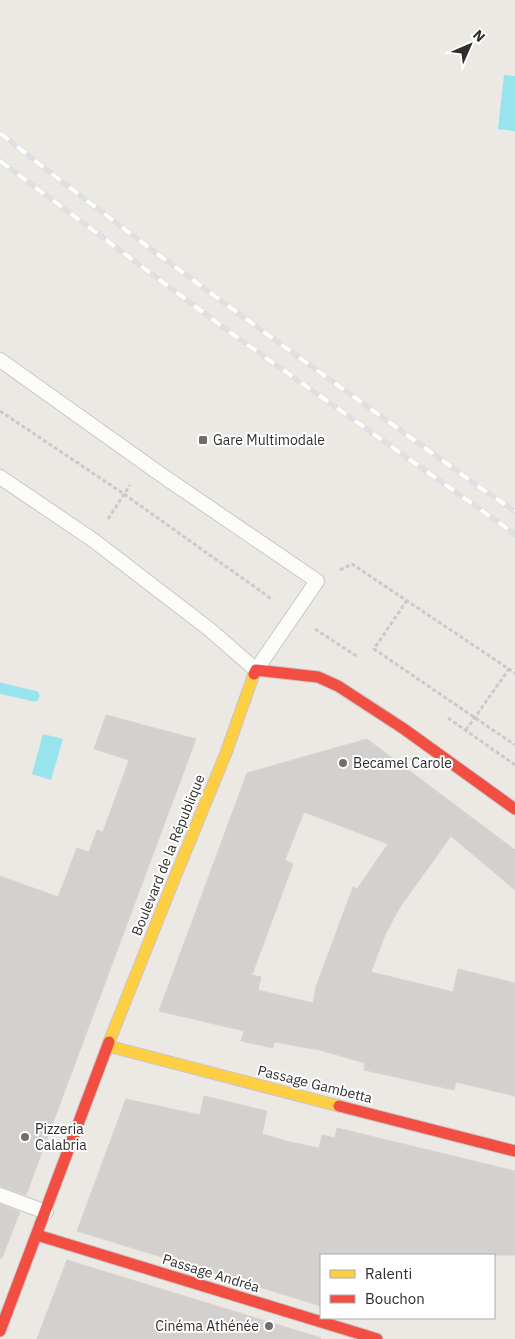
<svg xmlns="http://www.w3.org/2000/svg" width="515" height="1339" font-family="'IBM Plex Sans',sans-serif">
<rect width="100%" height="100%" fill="#ece8e4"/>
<path fill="#98e4ed" d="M504,75L515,76V131L498,129Z
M43,734L63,739L51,780L32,774Z"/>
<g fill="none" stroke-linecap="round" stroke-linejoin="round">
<path stroke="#98e4ed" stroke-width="11" d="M0,688L34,696"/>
</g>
<path fill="#d3d0cd" stroke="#d7d3d0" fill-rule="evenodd" d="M106,715L196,739L26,1195L0,1186V876L58,897L77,848L89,852L97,830L103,832L129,760L94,749Z
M367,739L515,850V890L451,836L400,907L385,935L371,972L453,992L458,969L515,983V1096L456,1082L454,1090L364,1070L365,1063L320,1050L274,1042L273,1048L241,1041L244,1031L159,1011L247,773ZM304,812L388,844L357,889L353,887L316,987L313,1003L258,990L261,977L252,975L293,864L285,860Z
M204,1096L267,1111L262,1134L290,1142L319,1148L322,1135L335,1138L337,1128L515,1171V1255H321V1306L77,1231L126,1099L200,1115Z
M0,1204L20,1212L2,1258H0Z
M67,1260L321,1338V1339H37Z"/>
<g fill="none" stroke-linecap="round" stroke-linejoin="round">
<defs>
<path id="lane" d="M0,360L163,476L317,581L256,670L209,629L93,540L0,477
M0,1195L46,1212"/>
<path id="slow" d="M109,1042L173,882L226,753L254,674
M108,1046L339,1106"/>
<path id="jam" d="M254,674L256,670L318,677L338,686L404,729L515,809
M339,1106L515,1151
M37,1235L377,1339
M0,1331L109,1042"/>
</defs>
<use href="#lane" stroke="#c8c7c7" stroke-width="16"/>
<use href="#slow" stroke="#c8c7c7" stroke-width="13"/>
<use href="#jam" stroke="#c8c7c7" stroke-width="13"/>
<path stroke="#cbcaca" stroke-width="3" stroke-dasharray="4 2.5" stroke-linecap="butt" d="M0,411L124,494L273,600
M108,519L130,485
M340,570L352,564L515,673
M407,600L374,649L515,745
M315,629L358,657
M448,718L515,765
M466,730L509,669"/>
<use href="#lane" stroke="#fcfcfb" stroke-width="14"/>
<use href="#slow" stroke="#ffcf43" stroke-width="11"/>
<use href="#jam" stroke="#f24e42" stroke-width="11"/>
<defs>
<path id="rail" d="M0,133C156,257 320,372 482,489L515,511
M0,161L231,333L515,534"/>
</defs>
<use href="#rail" stroke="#dfe0e1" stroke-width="5.5"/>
<use href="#rail" stroke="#fff" stroke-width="4" stroke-dasharray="11" stroke-linecap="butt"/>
</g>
<g fill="#706f6e" stroke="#fff" stroke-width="2">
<rect x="198" y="435" width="10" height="10" rx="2.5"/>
<circle cx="343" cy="763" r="5"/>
<circle cx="25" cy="1137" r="5"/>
<circle cx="269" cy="1326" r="5"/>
</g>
<g text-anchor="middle" stroke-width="4" stroke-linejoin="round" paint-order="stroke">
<g font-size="14" fill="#2e2e2e" stroke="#fff" text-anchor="start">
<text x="213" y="445">Gare Multimodale</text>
<text x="353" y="768">Becamel Carole</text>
<text x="35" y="1134">Pizzeria<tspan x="35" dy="16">Calabria</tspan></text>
<text x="259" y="1331" text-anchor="end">Cinéma Athénée</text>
</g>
<g font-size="14" fill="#2e2e2e" stroke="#fff">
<text transform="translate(168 855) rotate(-68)" y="5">Boulevard de la République</text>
<text transform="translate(315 1084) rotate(14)" y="5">Passage Gambetta</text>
<text transform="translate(211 1273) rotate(17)" y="5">Passage Andréa</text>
</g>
</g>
<rect x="320" y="1254" width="175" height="65" fill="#ffffff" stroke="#ababab"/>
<rect x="330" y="1270" width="25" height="8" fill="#ffcf43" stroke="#ababab"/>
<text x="365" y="1279" font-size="15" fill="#2e2e2e">Ralenti</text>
<rect x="330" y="1295" width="25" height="8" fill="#f24e42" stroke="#ababab"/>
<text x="365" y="1304" font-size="15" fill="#2e2e2e">Bouchon</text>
<g transform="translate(470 45) rotate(45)" stroke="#ffffff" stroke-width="4" paint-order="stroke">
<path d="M0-4L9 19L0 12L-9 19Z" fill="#2e2e2e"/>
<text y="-8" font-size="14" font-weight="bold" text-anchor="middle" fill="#2e2e2e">N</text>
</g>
</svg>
